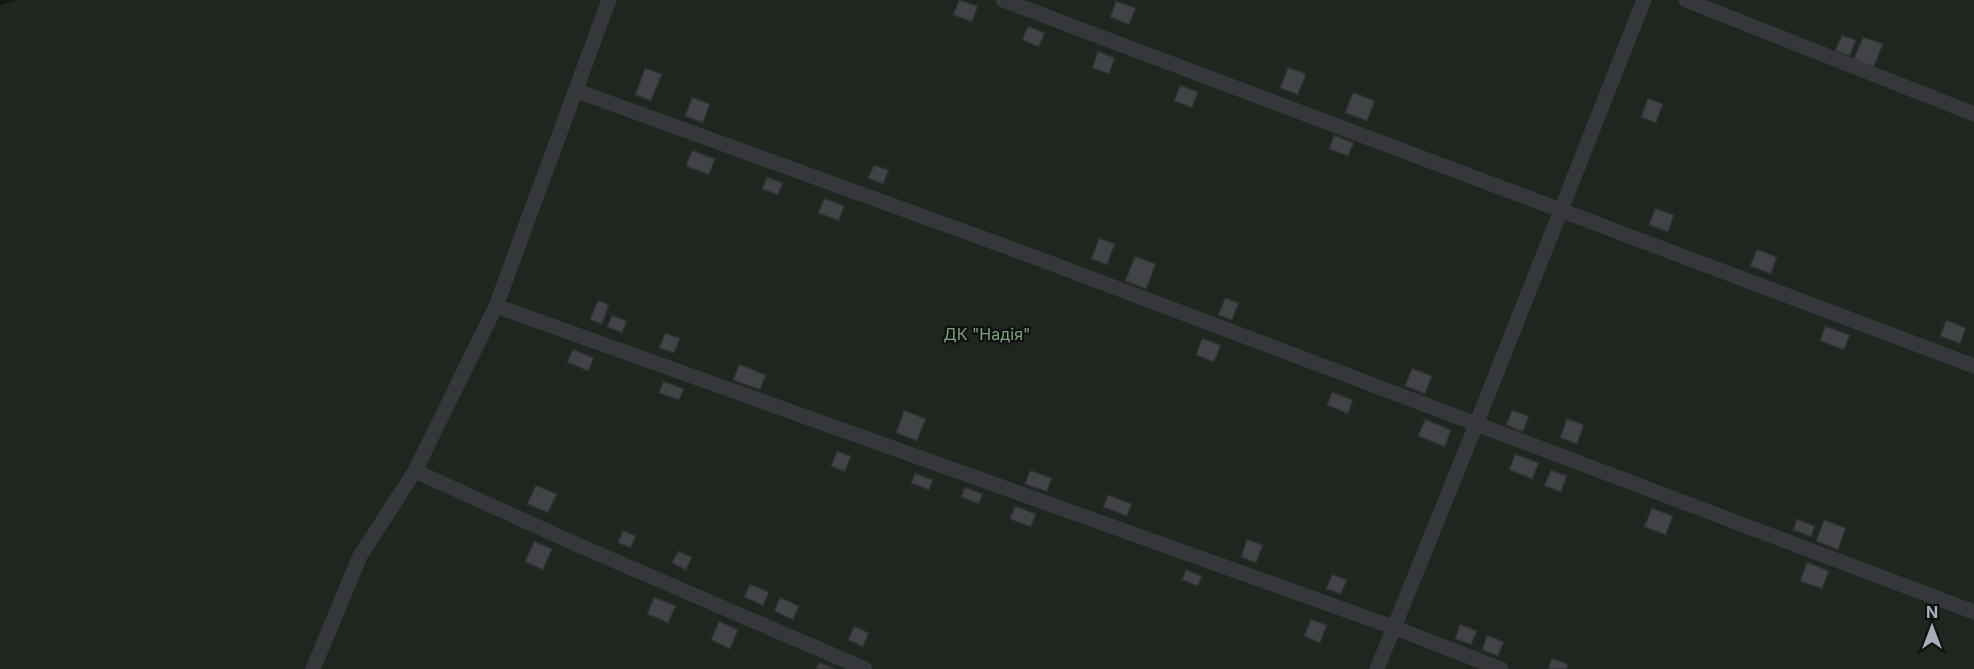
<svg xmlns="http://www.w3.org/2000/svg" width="1974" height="669" font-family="Inter,sans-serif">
<rect width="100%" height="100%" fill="#151516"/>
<path fill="#1f261f" d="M19,0H1974V669H0V5Z"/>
<path fill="#414346" stroke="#2f2f32" stroke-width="1.5" d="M959,0L978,6L972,22L953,15Z
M1116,1L1136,8L1129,25L1110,17Z
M1028,26L1045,33L1039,47L1022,40Z
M1842,35L1856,40L1850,56L1835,51Z
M1863,37L1883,44L1873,69L1853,61Z
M1098,51L1115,58L1109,74L1092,68Z
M1288,67L1306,74L1298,95L1280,88Z
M645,68L662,74L651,101L635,95Z
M1180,85L1198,92L1192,108L1174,101Z
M1353,92L1375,101L1367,121L1345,113Z
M692,97L710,104L703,123L685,116Z
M1648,98L1663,104L1656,123L1641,117Z
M1334,135L1354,143L1348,156L1329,149Z
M692,150L715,159L709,175L686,166Z
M874,165L889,170L883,184L868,178Z
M767,177L783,183L778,195L762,189Z
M824,198L844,206L839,221L818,213Z
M1655,208L1674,215L1668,232L1649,225Z
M1099,238L1115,244L1107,265L1091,259Z
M1757,249L1777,257L1771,274L1750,266Z
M1135,256L1156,264L1146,289L1125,281Z
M1225,298L1239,303L1232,320L1218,315Z
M598,300L609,305L602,324L590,320Z
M612,315L627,321L622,333L607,327Z
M1946,320L1966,328L1960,344L1940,336Z
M1825,326L1850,335L1844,350L1820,341Z
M665,333L680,338L674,353L659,348Z
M1202,338L1221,345L1214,362L1196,355Z
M573,349L594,358L588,371L567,362Z
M739,364L766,375L760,390L733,380Z
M1412,368L1432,376L1425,394L1405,386Z
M663,381L684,389L679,400L659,393Z
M1332,392L1353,400L1348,414L1327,405Z
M904,410L926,419L917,441L896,433Z
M1512,410L1529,416L1523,432L1506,425Z
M1567,418L1584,425L1577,444L1560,438Z
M1425,419L1451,430L1445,447L1418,436Z
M837,451L851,456L845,472L831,466Z
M1515,454L1539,463L1532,479L1509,470Z
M1030,470L1052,478L1047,492L1025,484Z
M1551,470L1567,476L1561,492L1544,486Z
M915,473L933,480L929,490L911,483Z
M536,485L557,494L548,513L527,504Z
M965,487L983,494L979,504L961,497Z
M1108,495L1132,504L1127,516L1103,507Z
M1015,506L1036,514L1031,527L1010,519Z
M1652,508L1673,516L1666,535L1644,527Z
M1797,519L1815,526L1811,537L1793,530Z
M1824,520L1846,528L1838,550L1816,541Z
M623,530L636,536L631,548L618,543Z
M1247,539L1263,545L1256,563L1241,557Z
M534,541L552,549L543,570L525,562Z
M678,551L692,557L686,570L672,563Z
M1807,562L1829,571L1822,589L1800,581Z
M1186,570L1202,576L1198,586L1182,580Z
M1332,574L1347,580L1341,594L1326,589Z
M750,584L769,592L763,606L744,597Z
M654,597L676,606L668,623L647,614Z
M780,597L799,606L793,620L774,611Z
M1311,619L1327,625L1320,643L1304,636Z
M719,621L738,630L730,649L711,640Z
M1460,624L1477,631L1471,645L1455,639Z
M854,626L869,633L863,647L848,640Z
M1487,635L1504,642L1498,656L1482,650Z
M1552,658L1568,664L1567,669H1548Z
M819,662L835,669H816Z"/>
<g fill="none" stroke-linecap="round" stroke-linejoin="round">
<path stroke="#36373b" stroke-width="15" d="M1003,0L1974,366
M1686,0L1974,114
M577,91L1021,252L1974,612
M496,306L1393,627L1501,669
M415,471L578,545L865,669
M313,669L360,556L415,471L496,306L609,0
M1377,669L1476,425L1644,0"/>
</g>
<g text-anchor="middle" stroke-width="4.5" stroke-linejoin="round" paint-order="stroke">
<g font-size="16" fill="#7fa17e" stroke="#101011">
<text x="987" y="340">ДК "Надія"</text>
</g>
</g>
<g transform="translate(1932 627)" stroke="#101011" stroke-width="4.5" paint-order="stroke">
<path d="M0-4.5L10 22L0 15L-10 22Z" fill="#a7adb6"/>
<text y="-9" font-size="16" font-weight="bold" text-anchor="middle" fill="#a7adb6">N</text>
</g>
</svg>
